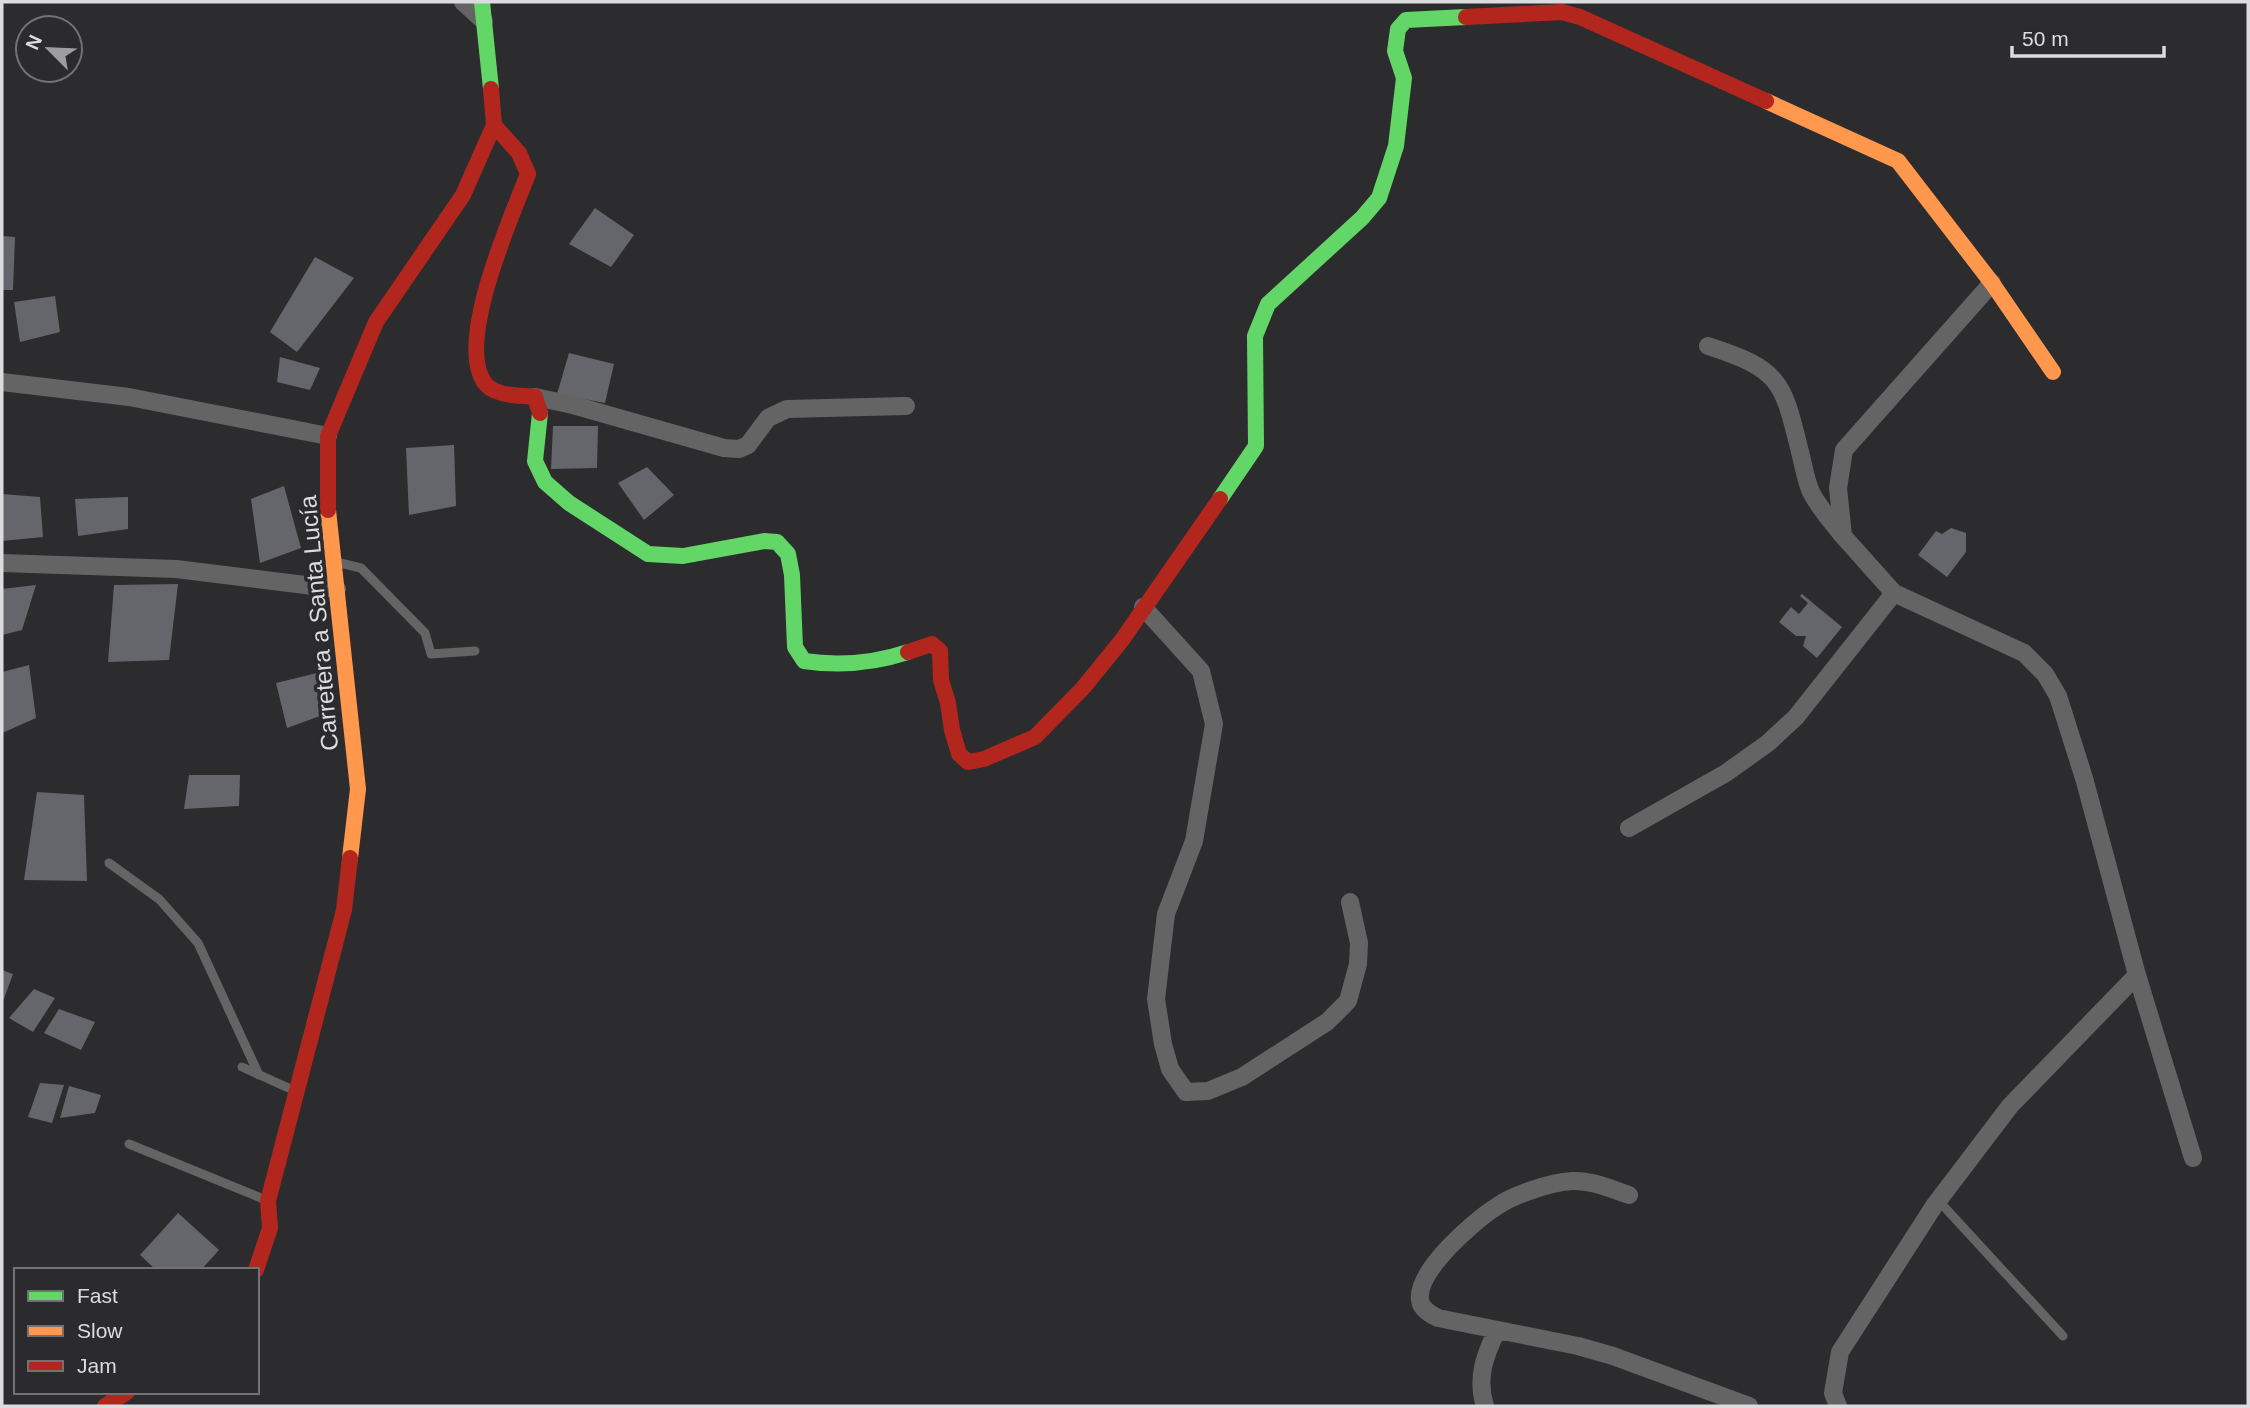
<svg xmlns="http://www.w3.org/2000/svg" width="2250" height="1408" font-family="Arial,sans-serif">
<rect width="100%" height="100%" fill="#2c2c2e"/>
<path fill="#65656c" d="M595,208L634,235L611,267L569,244Z
M2,236L15,237L13,290H2Z
M315,257L354,278L297,352L270,332Z
M55,296L60,332L20,342L14,302Z
M569,353L614,364L605,403L557,394Z
M280,357L320,368L310,390L277,382Z
M553,426H598L597,468L551,469Z
M454,445L456,506L409,515L406,448Z
M647,467L674,495L644,520L618,483Z
M284,486L301,548L260,563L251,499Z
M2,494L40,497L43,537L2,541Z
M128,497V529L78,536L75,499Z
M1951,528L1966,533V552L1947,577L1918,555L1936,531L1942,534Z
M178,584L169,660L108,662L114,585Z
M36,585L22,630L2,635V589Z
M1802,594L1842,627L1817,658L1803,646L1806,636H1796L1779,622L1791,607L1799,614L1808,603L1800,596Z
M29,665L36,718L2,733V672Z
M325,671L331,712L287,728L276,683Z
M189,775H240L239,806L184,809Z
M37,792L84,795L87,881L24,880Z
M2,970L13,974L2,1004Z
M34,989L55,998L33,1032L9,1018Z
M59,1009L95,1022L81,1050L44,1033Z
M40,1083L64,1085L52,1123L28,1117Z
M69,1086L101,1095L95,1113L60,1118Z
M178,1213L219,1250L201,1270H156L140,1255Z"/>
<g fill="none" stroke-linecap="round" stroke-linejoin="round">
<path stroke="#646465" stroke-width="9" d="M336,562L361,568L425,633L431,654L475,651
M109,863L159,899L198,943L259,1075
M242,1067L295,1091
M129,1144L266,1200
M1938,1200L2063,1336"/>
<path stroke="#646465" stroke-width="18" d="M463,2L484,21
M1992,283L1844,450L1838,488L1843,536L1894,593L2024,653L2045,674L2058,696L2084,778L2137,975L2193,1158
M1708,346C1783,370 1783,383 1801,456C1804,468 1806,481 1811,492C1819,508 1832,522 1843,536
M2,382L129,397L328,436
M535,397L573,405L724,448L739,449L748,445L768,418L787,409L906,406
M2,563L176,569L337,589
M1143,607L1201,671L1214,724L1194,841L1166,914L1156,999L1163,1044L1170,1069L1186,1092L1208,1091L1242,1077L1327,1022L1348,1001L1358,964L1359,943L1350,902
M1629,828L1726,773L1768,743L1796,717L1894,593
M1629,1195C1611,1189 1591,1180 1572,1181C1551,1182 1513,1195 1496,1207C1474,1221 1416,1271 1420,1300C1421,1309 1430,1314 1438,1318L1578,1346L1613,1356L1749,1406
M1485,1406C1476,1378 1485,1355 1497,1330
M1838,1406L1833,1393L1840,1352L1934,1206L2010,1106L2137,975"/>
<path stroke="#63d668" stroke-width="16" d="M482,2L491,89
M540,413L535,461L545,482L569,503L648,554L683,556L764,541L777,542L788,554L792,575L795,647L804,661C838,666 875,663 908,652
M1220,499L1256,446L1255,336L1268,304L1362,218L1379,198L1396,146L1404,78L1395,51L1398,29L1406,20L1466,17"/>
<path stroke="#ff974d" stroke-width="16" d="M1766,101L1898,161L1992,283L2053,372
M328,510L358,789L350,858"/>
<path stroke="#b3261e" stroke-width="16" d="M1466,17L1562,12L1580,17L1766,101
M494,125L519,153L528,174C511,218 456,341 484,382C494,397 520,395 535,397L540,413
M328,510V436L376,322L463,195L494,125L491,89
M908,652L932,644L940,651L941,680L948,703L952,730L959,754L968,762L984,759L1035,737L1083,688L1122,640L1220,499
M256,1270L270,1228L268,1201L344,910L350,858
M105,1406L127,1392"/>
</g>
<g text-anchor="middle" stroke-width="7" stroke-linejoin="round" paint-order="stroke">
<g font-size="24" fill="#dcdcdf" stroke="#2b2b2f">
<text transform="translate(319 623) rotate(-95)" y="8">Carretera a Santa Lucía</text>
</g>
</g>
<rect width="2250" height="1408" fill="none" stroke="#dcdcdf" stroke-width="7"/>
<rect x="14" y="1268" width="245" height="126" fill="#2b2b2f" stroke="#727275" stroke-width="2"/>
<rect x="28" y="1291" width="35" height="10" fill="#63d668" stroke="#727275" stroke-width="2"/>
<text x="77" y="1303" font-size="21" fill="#dcdcdf">Fast</text>
<rect x="28" y="1326" width="35" height="10" fill="#ff974d" stroke="#727275" stroke-width="2"/>
<text x="77" y="1338" font-size="21" fill="#dcdcdf">Slow</text>
<rect x="28" y="1361" width="35" height="10" fill="#b3261e" stroke="#727275" stroke-width="2"/>
<text x="77" y="1373" font-size="21" fill="#dcdcdf">Jam</text>
<g transform="translate(49 49) rotate(294)"><circle r="33" fill="#2b2b2f" stroke="#727275" stroke-width="2"/>
<path d="M0-5L12 26L0 18L-12 26Z" fill="#9e9ea1"/>
<text y="-10" font-size="19" font-weight="bold" text-anchor="middle" fill="#dcdcdf">N</text>
</g>
<path d="M2012 46v10h152v-10" fill="none" stroke="#dcdcdf" stroke-width="3.5"/>
<text x="2022" y="46" font-size="21" fill="#dcdcdf" stroke="#2b2b2f" stroke-width="5" paint-order="stroke">50 m</text>
</svg>
